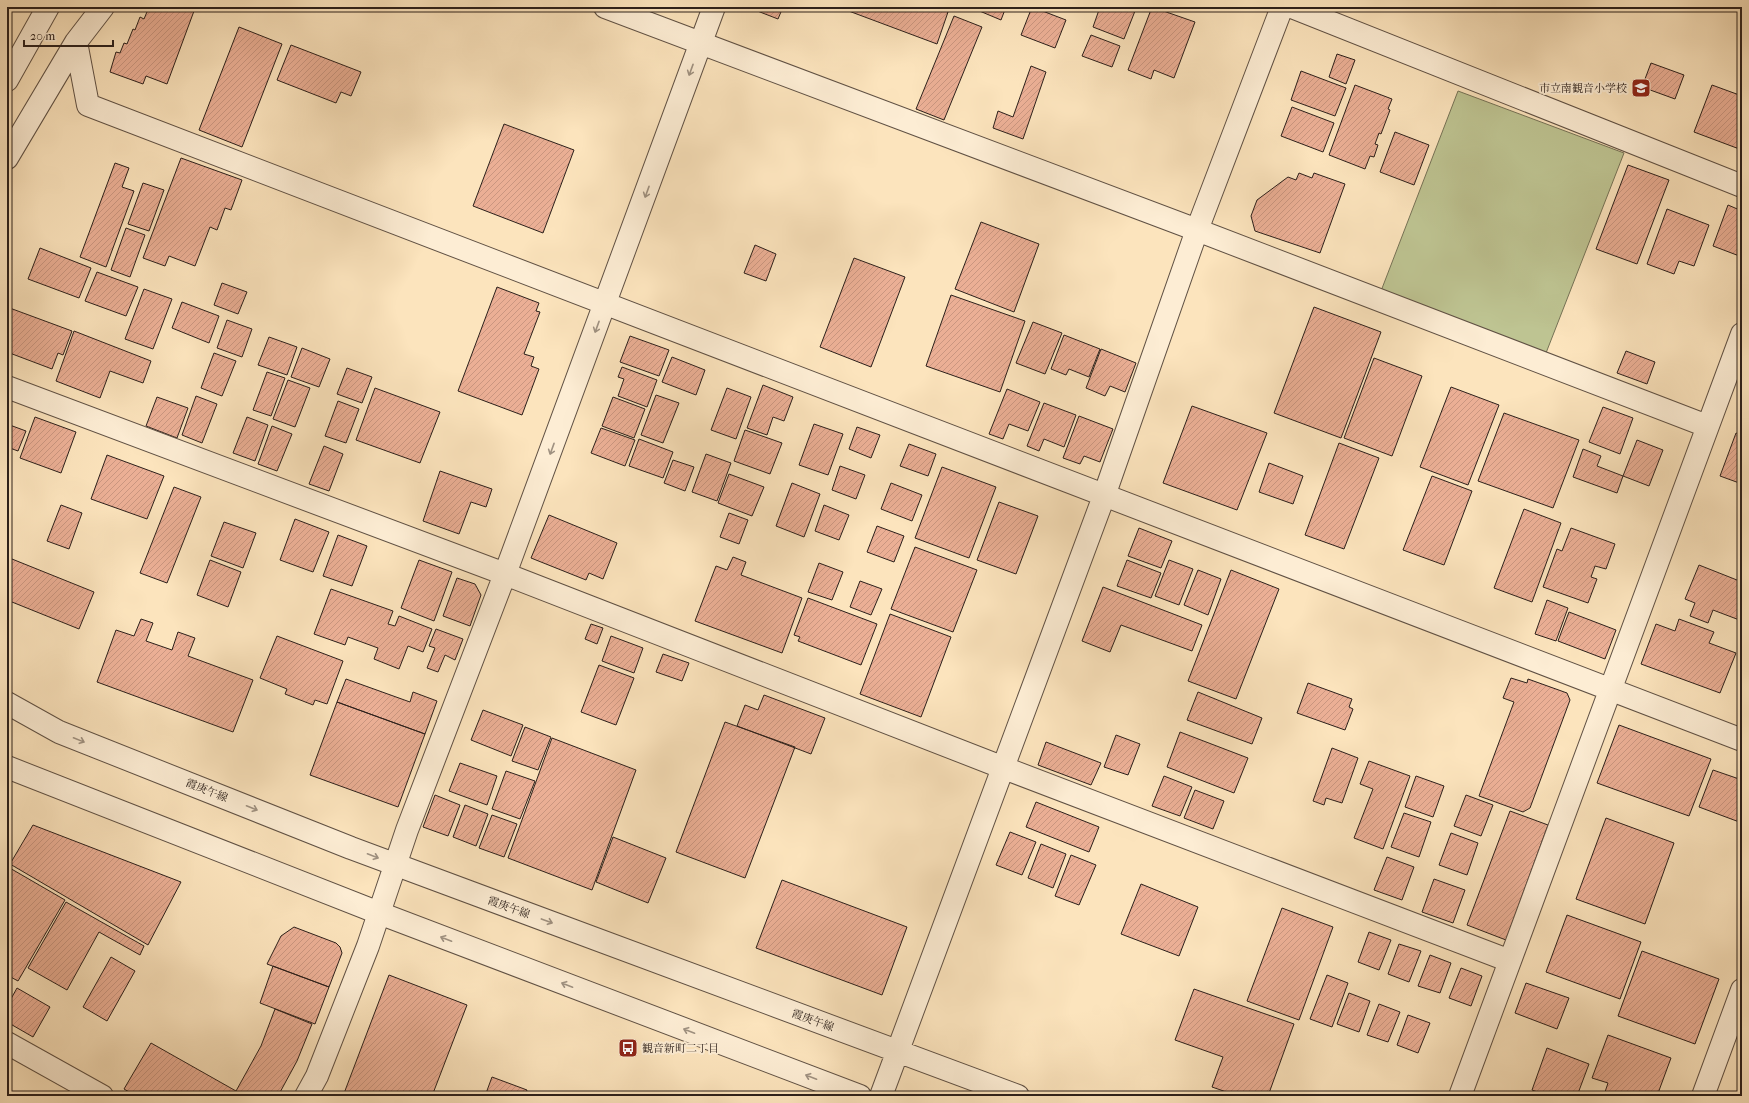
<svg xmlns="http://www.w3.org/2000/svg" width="1749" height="1103" font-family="'IM FELL French Canon','Noto Serif JP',serif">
<defs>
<pattern id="building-hatch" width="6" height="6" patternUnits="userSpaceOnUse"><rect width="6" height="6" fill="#ebaf95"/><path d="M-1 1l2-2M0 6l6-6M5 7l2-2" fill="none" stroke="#ca9680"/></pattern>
</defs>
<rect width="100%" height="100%" fill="#fce4bd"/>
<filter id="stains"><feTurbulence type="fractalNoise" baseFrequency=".005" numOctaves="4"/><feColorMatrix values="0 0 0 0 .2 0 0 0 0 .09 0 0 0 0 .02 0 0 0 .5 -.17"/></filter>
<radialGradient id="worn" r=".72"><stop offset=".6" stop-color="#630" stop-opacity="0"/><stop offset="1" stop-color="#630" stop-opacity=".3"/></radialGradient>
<path fill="#bec492" stroke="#757256" d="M1458,91L1624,153L1546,353L1381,291Z"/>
<path fill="url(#building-hatch)" stroke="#2c201b" d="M149,7H184L194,11L167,84L146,76L143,84L110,72L116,52L120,53L124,43L127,44L133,29L135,30L140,17L144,19Z
M747,7H783L778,19Z
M838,7H934L948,12L937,44Z
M970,7H1006L1001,20Z
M1032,7L1066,20L1055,48L1021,35Z
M1100,7H1126L1135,11L1124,39L1093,27Z
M1152,7L1195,22L1174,78L1154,70L1151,79L1128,70Z
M954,16L982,27L944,120L916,109Z
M239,27L282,44L242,147L199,130Z
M1091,35L1120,46L1112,67L1082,56Z
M291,45L361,72L351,96L341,92L336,103L277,80Z
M1337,54L1355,60L1346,84L1329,77Z
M1651,63L1684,75L1675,99L1642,87Z
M1031,66L1046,72L1023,139L993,128L998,111L1013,117Z
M1301,71L1346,88L1335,116L1291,100Z
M1355,85L1392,99L1388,109L1390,110L1381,134L1379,133L1375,144L1378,145L1374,157L1370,156L1365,169L1329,155Z
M1712,85L1742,96V150L1694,132Z
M1292,107L1334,123L1323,152L1281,136Z
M504,124L574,150L543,233L473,206Z
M1395,132L1429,145L1414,185L1380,172Z
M181,158L242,180L231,210L225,208L217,230L210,227L195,266L169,256L165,266L143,258Z
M115,163L129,168L122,187L134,191L106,267L80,257Z
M1628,165L1669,180L1637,264L1596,249Z
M1299,173L1312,178L1314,173L1345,184L1320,253L1255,231L1251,216L1257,200L1288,177L1296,180Z
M143,183L164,190L149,231L128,224Z
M1728,205L1742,211V257L1713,246Z
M1667,209L1709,225L1694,266L1679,261L1674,274L1647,264Z
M981,222L1039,244L1014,312L955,289Z
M126,228L145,235L130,277L111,270Z
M755,245L776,254L766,281L744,273Z
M40,248L91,268L79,298L28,279Z
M854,258L905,277L871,367L820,347Z
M97,272L138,287L126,316L85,301Z
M222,283L247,292L238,314L214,305Z
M497,287L539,303L536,311L540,312L524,354L534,357L531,366L539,369L522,415L458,391Z
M144,289L172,299L153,349L125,339Z
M951,295L1025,321L1000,392L926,366Z
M182,302L219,316L209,343L172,328Z
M7,307L72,331L63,355L58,353L52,369L7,352Z
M1314,307L1381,332L1341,438L1274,413Z
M227,320L252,329L242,357L217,348Z
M1033,322L1062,333L1045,374L1016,363Z
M74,331L151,361L143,383L110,371L100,398L56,381Z
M1064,335L1100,349L1089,377L1069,369L1066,375L1051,369Z
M630,336L669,350L659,376L620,362Z
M269,337L297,347L287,375L258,365Z
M302,348L330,359L319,387L291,377Z
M1101,349L1136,363L1125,392L1110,386L1105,396L1086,388Z
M1626,351L1655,362L1647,384L1617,373Z
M214,353L236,361L222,396L201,388Z
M672,357L705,370L696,395L662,382Z
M1374,358L1422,376L1392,456L1344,438Z
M622,367L657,380L647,407L618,396L624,379L618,377Z
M347,368L372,377L362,403L337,394Z
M267,372L285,378L271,416L253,410Z
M288,380L310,388L295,427L273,419Z
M763,385L793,397L784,421L773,417L767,435L747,428Z
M1451,387L1499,405L1468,485L1420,467Z
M375,388L440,412L420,463L356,440Z
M727,388L751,397L736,439L711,430Z
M1007,389L1040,402L1028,431L1009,424L1003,439L989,434Z
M656,395L679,403L663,443L641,435Z
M196,396L217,404L202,443L182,435Z
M157,397L188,408L177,438L146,426Z
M613,397L645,409L634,438L602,426Z
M338,401L359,409L346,443L325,436Z
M1044,403L1076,415L1064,447L1044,439L1039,451L1027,446Z
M1192,406L1267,433L1237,510L1163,483Z
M1603,407L1633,418L1620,454L1589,442Z
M1504,413L1579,440L1553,508L1478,481Z
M1079,416L1113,429L1100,462L1084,456L1080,464L1063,458Z
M35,417L76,432L61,473L20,458Z
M247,417L268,425L255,461L233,453Z
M7,424L26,431L18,451L7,447Z
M814,424L843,434L828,475L799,465Z
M272,426L292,434L277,471L258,464Z
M857,427L880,435L871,458L849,449Z
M601,428L635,440L625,466L591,453Z
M745,430L782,443L770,474L734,461Z
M1736,433L1742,435V484L1720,476Z
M639,439L673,452L663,478L629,466Z
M1637,440L1663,450L1649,486L1623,476Z
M1339,443L1379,458L1344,549L1305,535Z
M909,444L936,454L928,476L900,466Z
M324,446L343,454L329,491L309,484Z
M1583,449L1601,456L1597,466L1623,476L1617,493L1573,477Z
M706,454L731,463L717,501L692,492Z
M107,455L164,476L147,519L91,499Z
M673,460L694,467L685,491L664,483Z
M1269,463L1303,476L1293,504L1259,492Z
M840,466L865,475L856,499L832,490Z
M942,467L996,487L969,558L915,538Z
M440,471L492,489L486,507L471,502L459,534L423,521Z
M729,474L764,487L752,516L718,503Z
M1432,476L1472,491L1444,565L1403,550Z
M792,483L820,494L804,537L776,526Z
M891,483L922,495L912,521L881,509Z
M174,487L201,497L167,583L140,573Z
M999,502L1038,516L1016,574L977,560Z
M61,505L82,513L69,549L47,541Z
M824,505L849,515L839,540L815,531Z
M1524,509L1561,523L1532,602L1494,588Z
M729,513L748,520L739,544L720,537Z
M549,515L617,543L603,579L589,573L586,580L531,558Z
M295,519L329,532L313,572L280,560Z
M224,522L256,533L243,568L211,556Z
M877,526L904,536L894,562L867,552Z
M1139,528L1172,541L1161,568L1128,556Z
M1571,528L1615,544L1606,569L1595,566L1591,577L1597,579L1588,603L1543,587L1557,549L1562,551Z
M338,535L367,546L352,586L323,576Z
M915,547L977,570L953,632L891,609Z
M7,557L94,592L79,629L7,600Z
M733,557L746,562L741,575L802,598L782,653L695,621L716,566L727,570Z
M210,560L241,572L228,607L197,595Z
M419,560L452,572L434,621L401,608Z
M1127,560L1161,573L1151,598L1117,586Z
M1169,560L1193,569L1179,605L1155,596Z
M819,563L843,572L832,600L808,592Z
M1699,565L1742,582V621L1713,610L1708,623L1690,616L1695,603L1685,599Z
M1198,570L1221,579L1208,615L1184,605Z
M1231,570L1279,589L1236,699L1188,681Z
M457,578L475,584L481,595L470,626L443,616Z
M860,581L882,589L871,615L850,607Z
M1103,587L1202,625L1192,651L1121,625L1110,652L1082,641Z
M331,589L393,611L388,624L395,626L399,616L432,629L423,652L408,646L399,669L374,659L378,648L348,637L345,645L314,634Z
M808,598L877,624L861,665L798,641L800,637L794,635Z
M1547,600L1568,608L1556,641L1535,634Z
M1569,612L1616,630L1605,659L1558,641Z
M890,614L951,637L921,717L860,694Z
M141,619L153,623L146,641L172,650L178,632L195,638L188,656L253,680L233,732L97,682L116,630L134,636Z
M1679,619L1714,632L1709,643L1736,653L1720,693L1641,664L1656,624L1675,631Z
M591,624L603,628L597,644L585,639Z
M436,629L463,639L455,660L445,655L438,672L427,668L435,648L429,646Z
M277,636L343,661L327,704L315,700L313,705L285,694L287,689L260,678Z
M611,636L643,648L634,673L602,661Z
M663,654L689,663L682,681L656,672Z
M599,665L634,678L616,725L581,712Z
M1511,678L1527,683L1528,679L1567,693L1570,700L1530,808L1523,812L1479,796L1514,702L1503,698Z
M346,679L410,702L413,692L437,701L425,734L337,702Z
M1308,683L1352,699L1349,707L1353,709L1345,730L1297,713Z
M1198,692L1262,718L1252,744L1187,720Z
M764,695L825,718L811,754L737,726L745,705L758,710Z
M337,702L425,734L398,807L310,775Z
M483,710L523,725L511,756L471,740Z
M725,722L795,747L745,878L676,852Z
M1619,725L1711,759L1689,816L1597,783Z
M525,727L551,737L538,770L512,761Z
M1180,732L1248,758L1234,793L1167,767Z
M1116,735L1140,744L1128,775L1104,767Z
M552,738L636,770L592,890L508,858Z
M1046,742L1101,763L1091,785L1038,765Z
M1332,748L1358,758L1342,803L1326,798L1324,805L1313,801Z
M1369,761L1410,776L1383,849L1354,838L1373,789L1360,784Z
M460,763L497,776L487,805L449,791Z
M1713,770L1742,780V823L1699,807Z
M506,771L535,781L520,819L492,809Z
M1164,776L1192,787L1180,816L1152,806Z
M1416,776L1444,786L1433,817L1405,807Z
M1195,790L1224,801L1213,829L1184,818Z
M435,795L460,805L448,836L423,827Z
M1466,795L1493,805L1481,836L1454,826Z
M1036,802L1099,827L1089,852L1026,827Z
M465,805L488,814L476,846L453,837Z
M1510,811L1548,825L1506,940L1467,925Z
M1404,813L1431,822L1419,857L1391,847Z
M492,815L517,824L504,857L479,848Z
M1606,818L1674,843L1645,924L1576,899Z
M33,825L181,882L148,945L10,864Z
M1010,832L1036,842L1022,875L996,865Z
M1451,833L1478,843L1467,875L1439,865Z
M613,837L666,858L648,903L596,882Z
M1041,844L1066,854L1053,888L1028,878Z
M1071,855L1096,865L1079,905L1055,896Z
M1387,857L1414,867L1402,900L1374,890Z
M8,867L65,900L18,981L7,975V870Z
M1434,879L1465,890L1453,923L1422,912Z
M782,880L907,927L882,995L756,948Z
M1141,884L1198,907L1179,956L1121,934Z
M66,902L144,946L140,955L99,932L67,990L28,968Z
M1282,908L1333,927L1299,1020L1247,1001Z
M1567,915L1641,942L1620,999L1546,972Z
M294,927L336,943L340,947L342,953L329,987L267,964L281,936Z
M1369,932L1391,940L1379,970L1358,962Z
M1399,944L1421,951L1409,982L1388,974Z
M1642,951L1719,979L1695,1044L1618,1016Z
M1430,955L1451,963L1440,993L1418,986Z
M111,957L135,971L107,1021L83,1007Z
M273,966L329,987L315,1024L260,1003Z
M1461,968L1482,976L1471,1006L1449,998Z
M389,975L467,1005L432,1096H343Z
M1327,975L1348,983L1332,1027L1310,1019Z
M1526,983L1569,998L1557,1029L1515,1013Z
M17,988L50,1007L33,1037L7,1022V1006Z
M1194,989L1294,1024L1268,1096H1238L1212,1087L1223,1057L1175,1040Z
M1349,993L1370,1001L1359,1032L1337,1024Z
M1379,1004L1400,1012L1388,1042L1367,1035Z
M275,1009L312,1024L297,1061L278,1096H244L236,1091L261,1046Z
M1408,1015L1430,1023L1418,1053L1397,1045Z
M1608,1035L1671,1058L1657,1096H1616L1605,1092L1608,1083L1592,1078Z
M151,1043L236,1091L244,1096H136L124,1089Z
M1547,1048L1589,1064L1577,1096H1549L1532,1090Z
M492,1077L527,1090L525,1096H485Z"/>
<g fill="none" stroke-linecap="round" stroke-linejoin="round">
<defs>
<path id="minor" d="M605,7L1197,230L1707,426
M1292,7L1742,186
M76,42L88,105L1742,740
M7,80L48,7
M7,158L76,42L103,7
M7,387L505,574L1004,768L1510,961
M7,703L59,732L351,848L1018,1096
M7,767L379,913L860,1096
M7,1043L102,1096
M306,1096L317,1076L368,946L407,830L505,574L714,7
M881,1096L1104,496L1197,230L1282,7
M1460,1096L1742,334
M1703,1096L1742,990"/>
</defs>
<use href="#minor" stroke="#605144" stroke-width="24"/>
<use href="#minor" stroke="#fdedd4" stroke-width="22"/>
</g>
<defs><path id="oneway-shaft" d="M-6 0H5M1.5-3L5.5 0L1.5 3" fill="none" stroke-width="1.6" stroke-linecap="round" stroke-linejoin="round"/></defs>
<g stroke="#9f9181">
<use href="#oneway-shaft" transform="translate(691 70) rotate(110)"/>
<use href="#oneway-shaft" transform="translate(647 192) rotate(110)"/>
<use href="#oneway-shaft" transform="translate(597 327) rotate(110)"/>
<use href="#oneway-shaft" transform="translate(552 449) rotate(110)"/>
<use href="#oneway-shaft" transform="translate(79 740) rotate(22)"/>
<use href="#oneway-shaft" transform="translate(252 808) rotate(22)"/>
<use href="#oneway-shaft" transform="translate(373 856) rotate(21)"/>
<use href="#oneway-shaft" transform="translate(547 921) rotate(20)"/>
<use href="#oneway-shaft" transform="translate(446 939) rotate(-159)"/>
<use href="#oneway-shaft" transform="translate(567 985) rotate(-159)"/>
<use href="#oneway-shaft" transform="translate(689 1031) rotate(-159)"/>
<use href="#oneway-shaft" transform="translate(811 1077) rotate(-159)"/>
</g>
<defs>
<symbol id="school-square" viewBox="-11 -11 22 22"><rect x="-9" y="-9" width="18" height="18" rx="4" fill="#8f2418" stroke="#fdedd4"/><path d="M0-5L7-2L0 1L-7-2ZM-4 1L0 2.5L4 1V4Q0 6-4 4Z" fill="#fff"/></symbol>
<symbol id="bus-square" viewBox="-11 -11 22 22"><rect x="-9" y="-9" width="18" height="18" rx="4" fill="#8f2418" stroke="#fdedd4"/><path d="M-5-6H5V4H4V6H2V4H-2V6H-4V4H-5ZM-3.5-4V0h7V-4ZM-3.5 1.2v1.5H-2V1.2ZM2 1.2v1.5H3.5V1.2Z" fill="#fff"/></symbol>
</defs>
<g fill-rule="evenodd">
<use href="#school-square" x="1630" y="77" width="22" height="22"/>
<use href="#bus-square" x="617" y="1037" width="22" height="22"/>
</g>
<g text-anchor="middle" stroke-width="4" stroke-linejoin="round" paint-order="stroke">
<g font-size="11" fill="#2c201b" stroke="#fdedd4" text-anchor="end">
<text x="1627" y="92">市立南観音小学校</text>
<text x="642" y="1052" text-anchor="start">観音新町二丁目</text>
</g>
<g font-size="11" fill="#2c201b" stroke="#fdedd4">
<text transform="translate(207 790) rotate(22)" y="4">霞庚午線</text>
<text transform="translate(509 907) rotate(20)" y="4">霞庚午線</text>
<text transform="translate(813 1020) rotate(20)" y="4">霞庚午線</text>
</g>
</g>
<rect width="1749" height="1103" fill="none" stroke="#fce4bd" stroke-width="24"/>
<rect x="8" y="8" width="1733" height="1087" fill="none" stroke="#2c201b" stroke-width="2"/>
<rect x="12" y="12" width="1725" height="1079" fill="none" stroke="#2c201b"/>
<path d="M24 40v6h89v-6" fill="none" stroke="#2c201b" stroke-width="2"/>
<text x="30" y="40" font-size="12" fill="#2c201b" stroke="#fdedd4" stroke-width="3" paint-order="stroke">20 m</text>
<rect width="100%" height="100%" filter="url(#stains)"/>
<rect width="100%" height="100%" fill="url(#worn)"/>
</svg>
